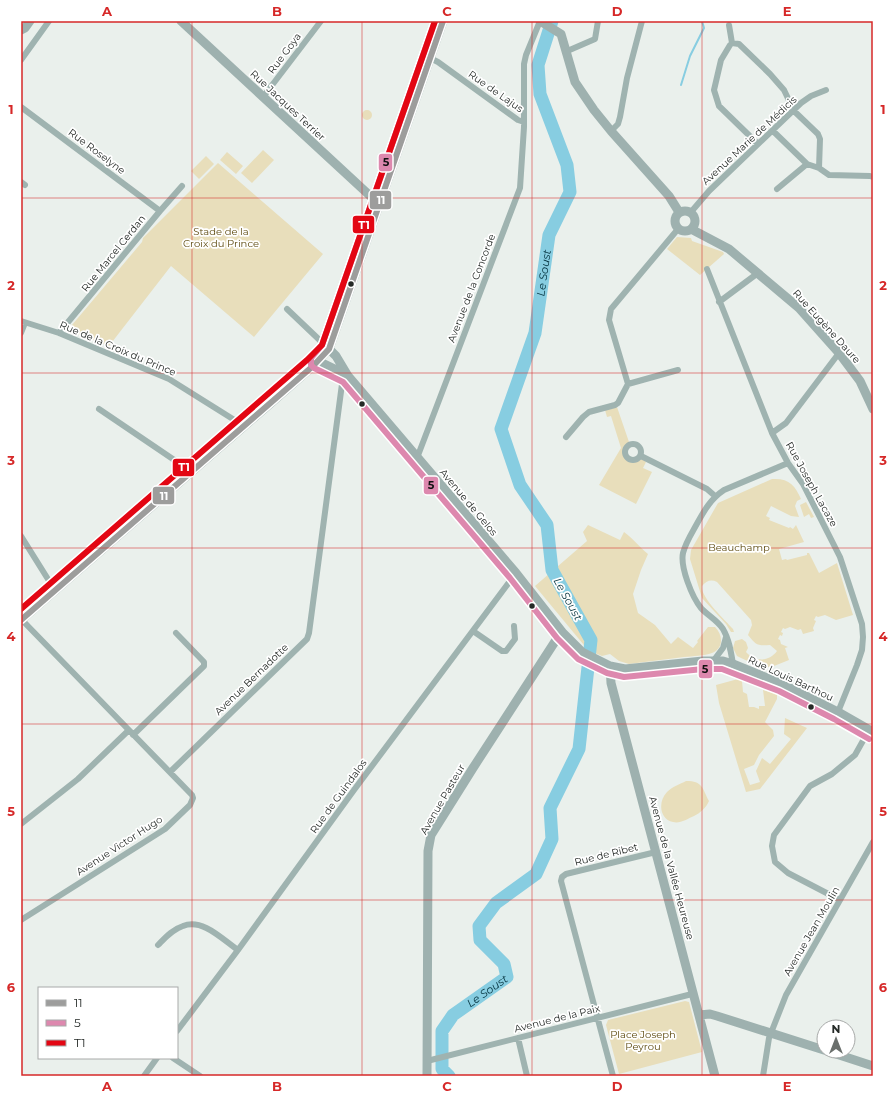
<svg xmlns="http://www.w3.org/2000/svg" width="894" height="1097" font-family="Montserrat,sans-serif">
<rect width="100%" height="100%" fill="#eaf0ec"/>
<path fill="#e8debb" d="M362 115a5 5 0 1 1 10 0a5 5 0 1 1-10 0Z
M263,150L274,160L252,183L241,173Z
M227,152L243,166L236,174L220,160Z
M206,156L214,164L199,179L191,171Z
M218,163L323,254L254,337L171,266L109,346L74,333L72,325L142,242L143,238Z
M677,237L691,238L692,241L723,252L724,254L700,275L667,249Z
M617,407L629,442L624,451C624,463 632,465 642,459L646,462L643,468L652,472L636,504L599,485L621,448L611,416L607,417L605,410Z
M772,479C789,478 795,485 801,499L797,501L795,506L799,517L791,516L771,506L766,516L770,518L769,520L789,528L790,527L793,529L796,525L804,542L779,549L782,560L786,559L787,560L807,555V553H809L819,573L837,563L853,615L836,620L825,615L818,617L816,616L814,620L816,621L813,628L814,631L803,634L801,629L798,630L790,627L785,629L783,628L781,632L783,633L782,636L780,635L778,639L780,640L781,644L788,647L785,648L789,660L774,666L763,668L741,658L737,656L733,648L735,641L742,639L746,642L748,648L746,652C755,662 769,662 777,651L770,645C757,646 756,645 748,635L752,625L751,620L717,582C711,579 706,581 702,586C700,597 725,620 733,629L734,632H731L726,624L702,598L690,559L691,550L718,503Z
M806,502L814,517L811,518L809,514L804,517L800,505Z
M588,525L620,540L624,532C634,539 639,547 648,554L641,570L633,594L638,613L655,625L671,644L678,637L693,648L698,642L697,641L708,627H715C723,635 724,648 712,653C704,656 693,656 684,657C666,659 647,662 629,664L619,661L610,654L602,656L588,650L535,586L587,541L583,532Z
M738,679L742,681L743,692L747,694L749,707H754L759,709V706H765L763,690L777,694V699L765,722L773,730L774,736L759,755L754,765L744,769L750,785L760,782L756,771L762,758L770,764L791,739L784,734L785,718L807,728L760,789L746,792L719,703L716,685Z
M686,781C703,781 702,788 709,801C706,808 700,813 694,816C687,819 680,824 673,822C659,819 658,801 667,792C672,787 680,784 686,781Z
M685,1001L689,1002L702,1052L619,1074L606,1025L608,1020Z"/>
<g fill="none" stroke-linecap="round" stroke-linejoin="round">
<path stroke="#87cde1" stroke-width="2" d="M681,85L690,56L704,28L702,21"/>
<path stroke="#87cde1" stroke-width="13" id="s1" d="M449,1076L442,1069V1031L453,1015L507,977L504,964L480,940L479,926L496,903L536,874L552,839L550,808L579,749L591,640L552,570L547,525L520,485L501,429L535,333L549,235L570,192L567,165L540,94L538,65L552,21"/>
<path stroke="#9fb3b0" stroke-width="6" d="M729,25L732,43
M565,52L595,39L598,21
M430,58L438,62L518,120L524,122
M21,60L49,21
M263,97L321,21
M21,107L160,211
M611,131L618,124L620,117L627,78L642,21
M773,131L807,164L819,168L829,175L870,176L873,177
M758,144L719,106L714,90L721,60L730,45L732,43L739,44L770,74L784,90L794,111L818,134L820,139L819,168
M21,182L25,185
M777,189L807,164
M691,212L709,191L801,103L811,96L826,90
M707,269L772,433L788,463L803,484L840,557L862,624L863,637L862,650L857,665L838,712
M719,302L758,273
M287,309L329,349
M21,321L59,333L169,379L244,426
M21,333L25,323
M59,333L160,211L182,186
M628,384L609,320L611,309L678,229
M99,409L192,472
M772,433L786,423L839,353
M566,437L583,417L589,412L615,405L618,403L628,384L678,370
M625 452a8 8 0 1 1 16 0a8 8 0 1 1-16 0Z
M641,456L707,489L715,496
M417,458L520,188L524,127V64L526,55L540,21
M21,536L51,584L56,589
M473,631L502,651H506L515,639L514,626
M714,660L723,648L726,637
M733,664C731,652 729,639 723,629C717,620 707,615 701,608C692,597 680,567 683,553C685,545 690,536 694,529C703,513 709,500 724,490L788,463
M133,735L204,666V662L176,633
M170,772L307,639L309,633L342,384L348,376
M21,824L78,779L129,730
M840,900L788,873L775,862L772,846L774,835L810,786L832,774L855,755L869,730
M21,920L165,829L190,805L193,798L192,795L22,620
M158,945C165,938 173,929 183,926C203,918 223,940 238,950
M177,1031L238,950L354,790L516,573
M518,1038L527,1076
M173,1058L200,1076
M427,1061L692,994
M144,1076L157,1058
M613,1076L561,881L562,877L566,874L656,852
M763,1076L769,1038L786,995L873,842"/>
<path stroke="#9eb1af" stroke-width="9" d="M181,21L380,205
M540,21L561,34L575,82L594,110L611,131L669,196L679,212
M21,30L25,28L30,21
M675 221a10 10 0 1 1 20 0a10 10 0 1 1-20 0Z
M691,229L729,249L799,308L839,353L860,381L873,409
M329,349L336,356L348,376L516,573L563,633L582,652L610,666L625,669L703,661H723L733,664L782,684L838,712L873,732
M318,361L347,375
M21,620L272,402L313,366L329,349L443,21
M610,666L611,683L715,1076
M699,1015L710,1014L717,1016L824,1050
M827,1051L873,1066
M427,1076L428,851L431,835L473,768L556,640L563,633"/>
<defs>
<path id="bus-1" d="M21,620L313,366L329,349L443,21"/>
<path id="bus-2" d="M435,21L322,345L311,358V365L314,368L343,382L510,578L557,638L578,659L607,673L624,677L703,669H722L779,691L834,719L869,739"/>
<path id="bus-3" d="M21,609L307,360L322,345L435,21"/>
</defs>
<use href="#bus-1" stroke="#fff" stroke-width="9"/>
<use href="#bus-2" stroke="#fff" stroke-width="9"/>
<use href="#bus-3" stroke="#fff" stroke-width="9"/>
<use href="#bus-1" stroke="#9d9d9c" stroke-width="6"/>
<use href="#bus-2" stroke="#dd88ae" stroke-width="6"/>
<use href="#bus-3" stroke="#e30613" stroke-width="6"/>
</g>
<path fill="none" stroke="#d62828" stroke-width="1" stroke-opacity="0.55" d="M192,21V1076M362,21V1076M532,21V1076M702,21V1076M21,198H873M21,373H873M21,548H873M21,724H873M21,900H873"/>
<g fill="#252a27" stroke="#fff" stroke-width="1.5">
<circle cx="351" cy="284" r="3.5"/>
<circle cx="362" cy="404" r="3.5"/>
<circle cx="532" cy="606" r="3.5"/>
<circle cx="811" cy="707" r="3.5"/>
</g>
<g text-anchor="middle" stroke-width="3.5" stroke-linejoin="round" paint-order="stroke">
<g font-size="10" fill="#252a27" stroke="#fff">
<text transform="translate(284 53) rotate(-53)" y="4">Rue Goya</text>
<text transform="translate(496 91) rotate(35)" y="4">Rue de Lajus</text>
<text transform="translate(288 105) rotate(43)" y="4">Rue Jacques Terrier</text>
<text transform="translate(749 140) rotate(-43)" y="4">Avenue Marie de Médicis</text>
<text transform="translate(97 151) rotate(37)" y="4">Rue Roselyne</text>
<text transform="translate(113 253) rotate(-51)" y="4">Rue Marcel Cerdan</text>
<text transform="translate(471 288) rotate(-69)" y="4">Avenue de la Concorde</text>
<text transform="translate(827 326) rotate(48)" y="4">Rue Eugène Daure</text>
<text transform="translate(118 348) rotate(23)" y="4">Rue de la Croix du Prince</text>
<text transform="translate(812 484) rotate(61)" y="4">Rue Joseph Lacaze</text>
<text transform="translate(469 502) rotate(50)" y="4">Avenue de Gelos</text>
<text transform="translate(791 678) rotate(25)" y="4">Rue Louis Barthou</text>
<text transform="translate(251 679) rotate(-44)" y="4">Avenue Bernadotte</text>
<text transform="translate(338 796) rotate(-54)" y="4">Rue de Guindalos</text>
<text transform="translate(442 799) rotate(-60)" y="4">Avenue Pasteur</text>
<text transform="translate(119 845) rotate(-33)" y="4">Avenue Victor Hugo</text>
<text transform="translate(606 854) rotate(-14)" y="4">Rue de Ribet</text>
<text transform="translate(672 868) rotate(75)" y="4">Avenue de la Vallée Heureuse</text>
<text transform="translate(811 931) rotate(-60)" y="4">Avenue Jean Moulin</text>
<text transform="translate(557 1018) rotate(-14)" y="4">Avenue de la Paix</text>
</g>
<g font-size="10" fill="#5e4b10" stroke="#fff">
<text x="221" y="235">Stade de la<tspan x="221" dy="12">Croix du Prince</tspan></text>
<text x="739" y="551">Beauchamp</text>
<text x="643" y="1038">Place Joseph<tspan x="643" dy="12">Peyrou</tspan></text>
</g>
<g font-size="11" font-style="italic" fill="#002f3b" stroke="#fff">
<text dy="4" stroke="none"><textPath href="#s1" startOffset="913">Le Soust</textPath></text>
<text transform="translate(568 599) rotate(61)" y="4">Le Soust</text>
<text dy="4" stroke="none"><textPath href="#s1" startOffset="109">Le Soust</textPath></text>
</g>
</g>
<g stroke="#fff" stroke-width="1.5">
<rect x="378" y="153" width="15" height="19" rx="4" fill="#dd88ae"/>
<rect x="369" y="190" width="23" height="20" rx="4" fill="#9d9d9c"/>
<rect x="352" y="215" width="23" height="19" rx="4" fill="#e30613"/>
<rect x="172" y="458" width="23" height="19" rx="4" fill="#e30613"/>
<rect x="423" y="476" width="16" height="19" rx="4" fill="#dd88ae"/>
<rect x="152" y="486" width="23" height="19" rx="4" fill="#9d9d9c"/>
<rect x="698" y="659" width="15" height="20" rx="4" fill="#dd88ae"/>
</g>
<g font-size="11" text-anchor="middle" font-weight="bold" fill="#fff">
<text x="381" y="204">11</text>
<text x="364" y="229">T1</text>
<text x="184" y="471">T1</text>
<text x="164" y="500">11</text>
</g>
<g font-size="11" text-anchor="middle" font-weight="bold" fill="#111">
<text x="386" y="166">5</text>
<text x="431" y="489">5</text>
<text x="705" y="673">5</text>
</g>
<rect width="894" height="1097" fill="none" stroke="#ffffff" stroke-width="44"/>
<rect x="38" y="987" width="140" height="72" fill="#ffffff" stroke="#a8aaa9"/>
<rect x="46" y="1000" width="20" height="6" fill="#9d9d9c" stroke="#a8aaa9"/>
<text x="74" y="1007" font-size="12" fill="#252a27">11</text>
<rect x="46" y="1020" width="20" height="6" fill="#dd88ae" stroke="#a8aaa9"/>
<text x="74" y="1027" font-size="12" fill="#252a27">5</text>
<rect x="46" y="1040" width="20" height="6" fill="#e30613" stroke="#a8aaa9"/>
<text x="74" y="1047" font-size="12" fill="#252a27">T1</text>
<g transform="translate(836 1039)"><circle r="19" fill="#ffffff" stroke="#a8aaa9"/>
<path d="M0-3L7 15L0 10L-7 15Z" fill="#6a6f6c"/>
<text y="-6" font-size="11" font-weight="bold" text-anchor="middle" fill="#252a27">N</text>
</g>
<rect x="22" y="22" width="850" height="1053" fill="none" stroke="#d62828" stroke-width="1.5"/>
<g font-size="13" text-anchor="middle" font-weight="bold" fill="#d62828">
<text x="107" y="16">A</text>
<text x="277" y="16">B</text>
<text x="447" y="16">C</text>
<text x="617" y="16">D</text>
<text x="787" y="16">E</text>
<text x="11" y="114">1</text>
<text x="883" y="114">1</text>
<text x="11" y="290">2</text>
<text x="883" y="290">2</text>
<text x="11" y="465">3</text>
<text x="883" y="465">3</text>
<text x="11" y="641">4</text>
<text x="883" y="641">4</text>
<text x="11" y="816">5</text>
<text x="883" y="816">5</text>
<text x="11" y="992">6</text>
<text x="883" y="992">6</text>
<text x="107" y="1091">A</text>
<text x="277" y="1091">B</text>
<text x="447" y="1091">C</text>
<text x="617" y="1091">D</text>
<text x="787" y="1091">E</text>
</g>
</svg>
